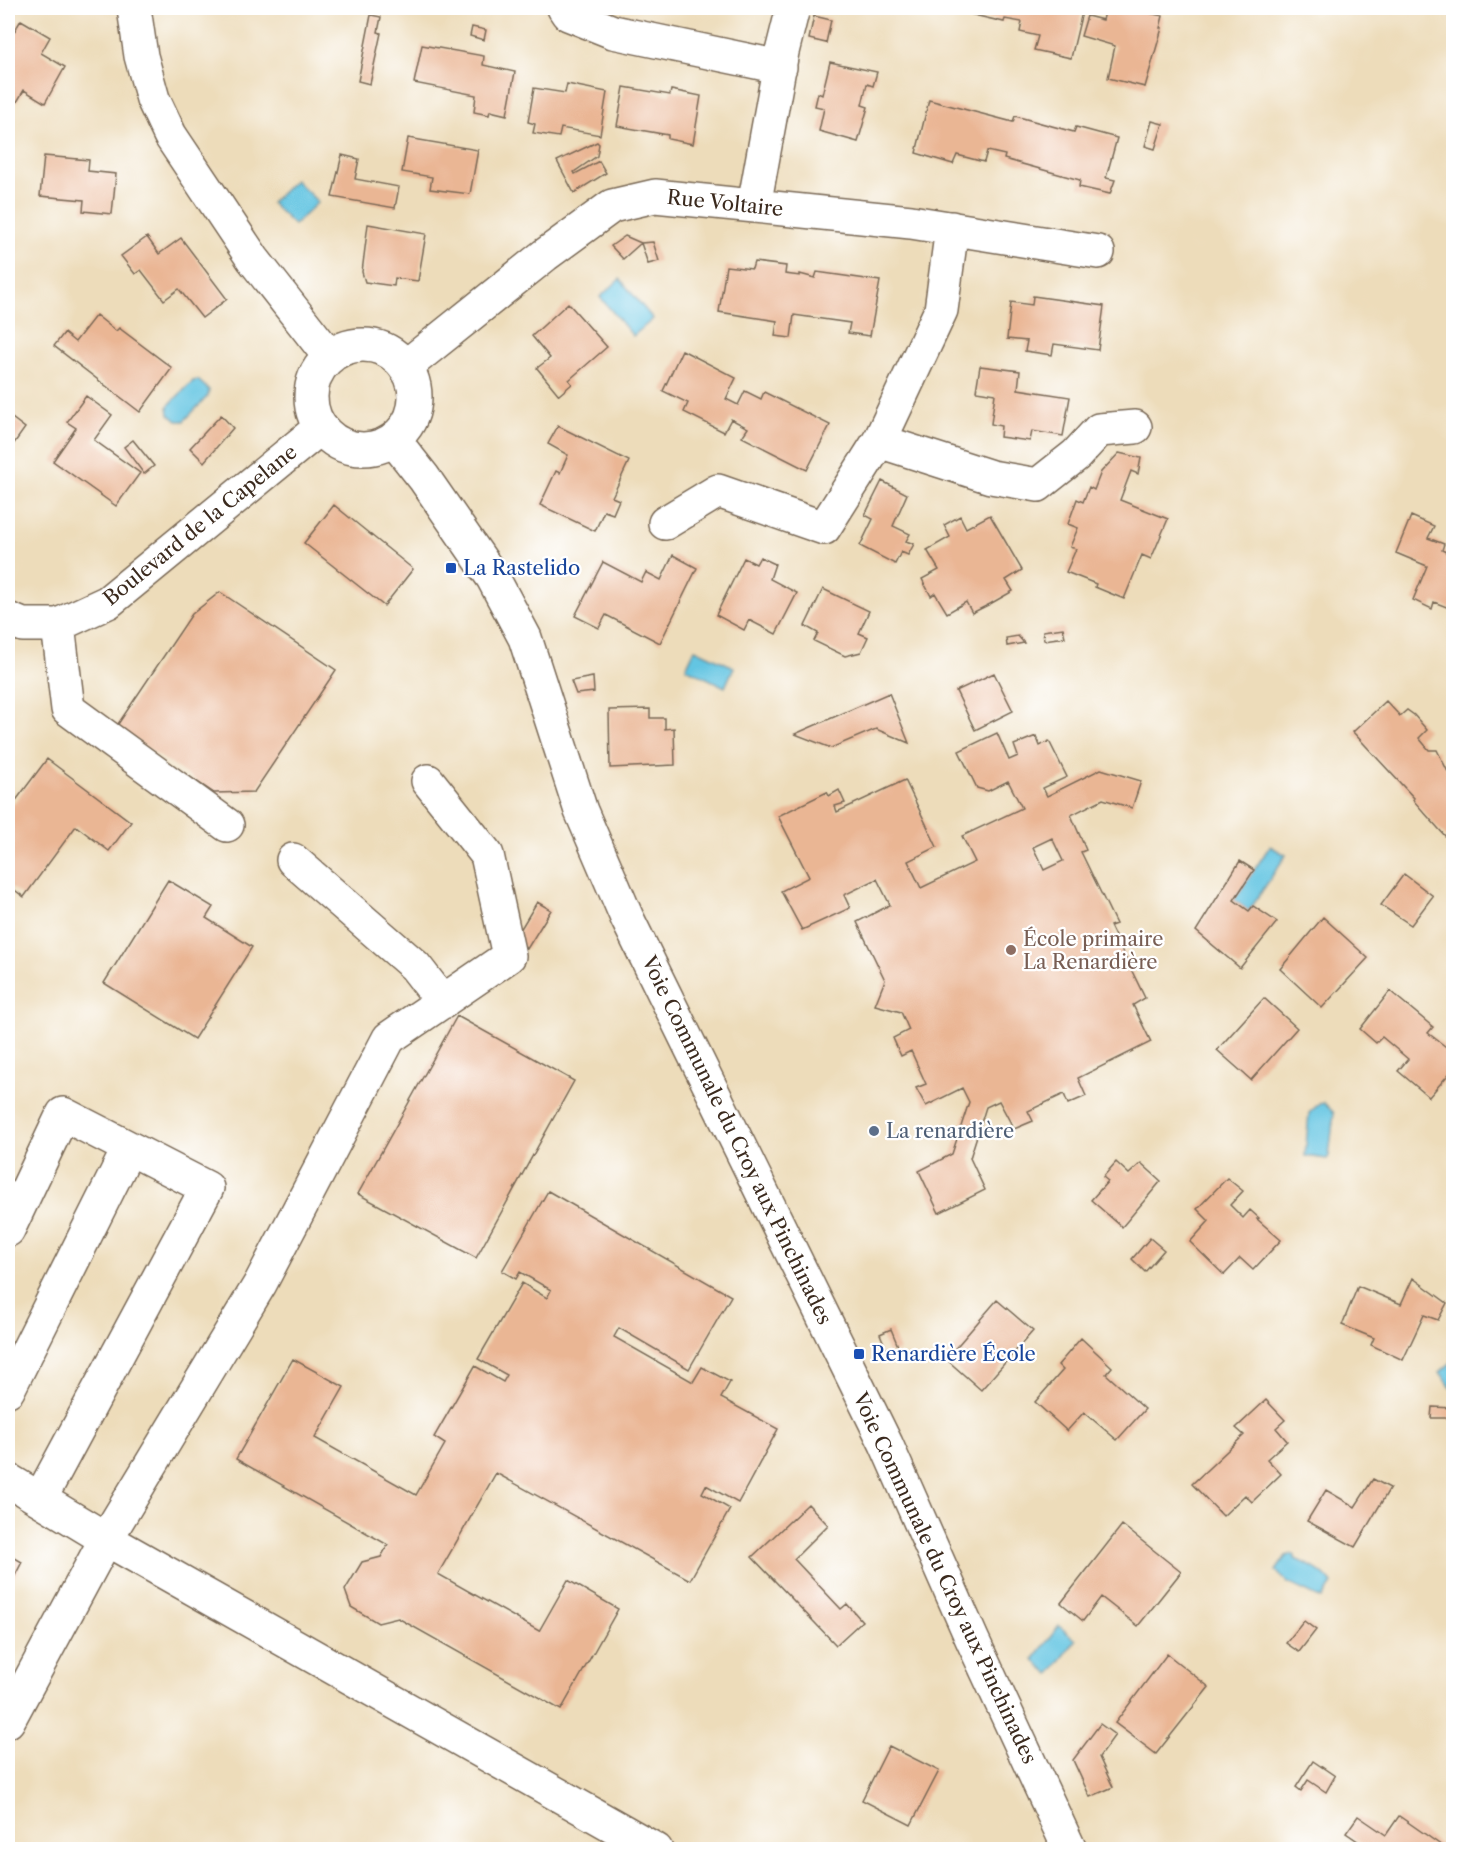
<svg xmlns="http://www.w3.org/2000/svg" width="1461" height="1857" font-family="'Libre Caslon Text',serif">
<rect width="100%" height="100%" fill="#fff"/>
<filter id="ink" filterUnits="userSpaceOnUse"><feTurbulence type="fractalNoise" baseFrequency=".0167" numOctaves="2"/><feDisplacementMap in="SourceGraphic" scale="12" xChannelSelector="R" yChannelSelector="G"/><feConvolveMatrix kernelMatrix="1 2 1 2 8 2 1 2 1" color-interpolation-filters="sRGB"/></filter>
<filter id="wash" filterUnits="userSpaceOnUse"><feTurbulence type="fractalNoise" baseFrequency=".008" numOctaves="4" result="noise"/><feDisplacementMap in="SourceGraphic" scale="24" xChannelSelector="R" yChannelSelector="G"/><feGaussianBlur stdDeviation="1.35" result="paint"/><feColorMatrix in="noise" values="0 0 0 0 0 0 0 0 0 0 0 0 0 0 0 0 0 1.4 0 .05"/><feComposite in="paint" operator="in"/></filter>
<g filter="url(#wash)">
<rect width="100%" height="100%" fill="#eddcba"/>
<path fill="#64c5e2" stroke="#507880" stroke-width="1.5" d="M295,180L318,202L294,225L271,203Z
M620,279L653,319L633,336L600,297Z
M198,380L209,390L208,396L184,421H177L169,414L168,406L193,381Z
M695,649L734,667L725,687L686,668Z
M1270,846L1286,855L1249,911L1234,900Z
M1324,1103L1334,1113L1329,1156L1327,1159L1305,1156L1309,1113L1319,1104Z
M1453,1361L1454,1388L1452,1389L1440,1372Z
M1292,1554L1295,1556V1559C1309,1565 1323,1571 1332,1584L1322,1599L1288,1583L1276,1571L1286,1556Z
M1059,1626L1076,1640L1050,1674L1033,1660Z"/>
<g id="blocks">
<path fill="#eab694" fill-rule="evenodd" d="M944,8H1083L1071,58L1034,50L1038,36L1020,32L1022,22L1005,19L1004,22Z
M1106,8H1125L1163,16L1160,28H1162L1145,87L1108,78L1115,46L1081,36L1087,16L1103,20Z
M371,15L381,17L378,32L381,33L370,84L358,81Z
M814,16L831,20L826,43L809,39Z
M21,20L50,37L41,53L65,67L45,103L24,90L17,102L8,97V34L11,37Z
M472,27L486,30L484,40L470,36Z
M422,45L484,56L483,65L515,72L507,115L490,111L489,115L474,112L476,95L414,83Z
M830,62L877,72L873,86L867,84L862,105L868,107L858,142L819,131L824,108L815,106L818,93L822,95Z
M567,84L607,92L600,135L561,128L559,137L533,133L535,124L528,122L534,88L565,93Z
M624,87L670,95L671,90L701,96L693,144L668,139V135L617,126Z
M929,100L1013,122L1015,116L1074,132L1076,127L1117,138L1106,178L1115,180L1110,194L1079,187L1080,180L1004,159L1005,155L987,151L984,162L957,155L953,164L916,153Z
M1152,121L1163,124L1155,149L1145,146Z
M408,138L478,150L470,194L430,189L432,177L402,172Z
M597,142L599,144L597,156L574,172L575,174L599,161L606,173L574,193L557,161Z
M342,155L359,159L355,179L399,187L395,208L332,197Z
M44,156L89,160L88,171L116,174L112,214L83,211L84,200L40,196Z
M368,224L426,234L418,281L395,278L394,286L365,282L362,272Z
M625,236L641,243L623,259L611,246Z
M147,237L159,254L181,238L227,299L202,318L179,289L164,300L141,270L135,274L121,256Z
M653,242L659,261L648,264L641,243Z
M754,262L786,266L785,274L800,276V274L815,278L817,272L880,281L870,336L848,333L850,323L794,315L791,338L775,336L777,321L719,312L726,266L752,269Z
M1033,296L1104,306L1098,350L1054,344L1052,355L1025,351L1027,341L1007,339L1011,302L1032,305Z
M568,303L607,347L569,380L572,384L559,395L537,368L550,358L532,336Z
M96,315L116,331L119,328L172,368L140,412L54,346L64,333L75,342Z
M682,350L736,378L726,399L738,405L745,391L761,399L764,392L830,425L807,470L742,437L748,428L731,419L724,432L684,412L688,403L663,391Z
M980,366L1020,371L1018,389L1070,397L1063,436L1032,431L1030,441L1000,437L1001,426L991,424L995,394L976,391Z
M86,396L112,415L94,440L140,473L116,506L53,461L76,428L67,422Z
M8,415L25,428L8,452Z
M221,415L233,428L204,462L190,448Z
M558,426L629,461L612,497L619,500L613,514L604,511L595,531L540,505L556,471L560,473L568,455L548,444Z
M133,440L154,466L144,474L124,447Z
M1119,453L1141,458L1138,474L1131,471L1120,500L1168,519L1151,559L1142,555L1124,599L1095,587L1096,584L1066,572L1076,549L1070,547L1078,528L1068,524L1077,499L1083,502L1089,487L1094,490L1101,472Z
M882,481L907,494L893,526L910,534L906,541L914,544L908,555L901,552L895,564L860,546L873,519L865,515Z
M334,505L413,569L384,606L304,543Z
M990,515L1022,570L1006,580L1013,591L990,604L972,613L966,602L947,613L935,593L931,596L922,579L939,570L927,550L950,537L944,525L960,516L966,528Z
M1411,516L1434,526L1428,538L1444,544L1442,550L1454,556V610L1434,602L1432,609L1413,600L1427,566L1396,553Z
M673,555L697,568L660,643L606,615L599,628L575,616L603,562L641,582L646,572L661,580Z
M760,557L775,564L770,579L797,593L776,634L749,620L744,630L716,615L744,558L756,564Z
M823,589L869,611L859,633L868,637L861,652L845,656L814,641L818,633L805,626Z
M220,592L336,670L254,792L214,793L116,727L192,614Z
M1063,628L1065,637L1044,640L1043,631Z
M1018,636L1024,643L1007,646L1006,638Z
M994,673L1013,711L975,730L956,691Z
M593,677L594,692L576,694L571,681Z
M889,693L909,743L876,729L831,748L795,734Z
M1386,701L1400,716L1407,710L1414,715L1427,730L1419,738L1429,750H1437L1454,784V846L1413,800L1414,798L1353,732Z
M650,709V718H665V729L674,728L675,765L610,768L609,710Z
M997,733L1009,760L1018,756L1014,745L1036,736L1040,746L1049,741L1067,777L1043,788L1047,796L1101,769L1141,781L1132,808L1103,799L1071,815L1086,850L1081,852L1116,924L1110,926L1145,998L1133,1005L1151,1042L1078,1078L1086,1096L1068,1104L1064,1094L1028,1111L1033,1121L1014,1129L999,1101L986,1107L970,1158L985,1190L939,1213L919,1171L952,1154L969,1102L962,1088L926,1106L916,1088L926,1084L911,1051L901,1056L893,1038L909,1030L901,1012L875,1005L885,980L857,922L890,905L877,879L844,895L850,908L802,930L781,891L809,877L778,816L827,792L829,796L839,790L845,803L835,806L837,812L905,780L937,847L908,861L921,888L975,862L962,836L1022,808L1008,781L988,791L977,788L959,751ZM1052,838L1063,861L1044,870L1033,847Z
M47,759L131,822L109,851L76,826L24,897L8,885V811Z
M1240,861L1254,870L1234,900L1249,911L1253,906L1277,922L1240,968L1196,931Z
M1404,874L1433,896L1411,925L1381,905Z
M168,880L213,907L206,918L252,947L194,1039L104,983Z
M537,902L551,910L527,949L514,940Z
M1323,917L1368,958L1322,1008L1280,969Z
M1390,991L1433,1027L1428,1033L1454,1053V1068L1429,1097L1398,1071L1408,1059L1382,1037L1376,1043L1360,1029Z
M1264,998L1297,1028L1251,1080L1217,1050Z
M457,1016L574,1081L476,1258L358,1194Z
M1116,1162L1129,1174L1141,1163L1161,1181L1122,1227L1091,1200L1108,1181L1103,1177Z
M1227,1178L1243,1191L1230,1205L1243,1218L1250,1210L1259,1218L1257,1219L1281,1240L1253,1270L1240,1258L1224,1275L1190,1242L1209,1221L1197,1209Z
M548,1191L731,1296L689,1369L619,1328L614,1337L693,1382L702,1367L730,1382L721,1398L778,1429L738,1503L706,1485L702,1493L730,1509L690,1580L496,1473L438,1574L539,1631L568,1580L618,1609L561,1710L398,1618L378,1623L351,1607L345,1590L362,1562L381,1557L388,1545L236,1459L293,1359L344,1387L315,1438L416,1495L445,1444L434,1437L475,1366L503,1382L507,1375L478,1359L522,1283L547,1298L551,1290L520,1272L516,1279L502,1271Z
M1150,1238L1164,1250L1145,1272L1132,1259Z
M1413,1278L1447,1303L1438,1320L1424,1315L1403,1360L1371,1345L1374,1338L1342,1325L1358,1286L1401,1304Z
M997,1300L1033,1331L981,1390L946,1359Z
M891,1329L900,1351L888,1353L880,1334Z
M1081,1338L1112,1367L1106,1374L1145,1409L1117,1440L1084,1412L1067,1431L1035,1402L1063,1370L1058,1365Z
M1266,1400L1285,1420L1276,1428L1287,1441L1267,1459L1281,1474L1252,1502L1245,1495L1223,1516L1192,1484L1244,1435L1236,1428Z
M1432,1407L1454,1408V1418H1431Z
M1373,1479L1390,1488L1355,1547L1307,1521L1326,1490L1355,1507Z
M808,1504L828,1525L794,1559L841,1609L847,1604L862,1621L836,1645L752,1557Z
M1122,1525L1181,1572L1138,1626L1101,1597L1083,1621L1061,1603Z
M8,1554L22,1562L8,1589Z
M1304,1621L1316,1630L1299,1652L1286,1643Z
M1167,1654L1209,1687L1156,1754L1115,1723Z
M1100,1724L1115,1735L1099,1757L1113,1787L1090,1797L1073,1760Z
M889,1746L939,1771L911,1825L862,1800Z
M1313,1761L1335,1776L1326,1792L1308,1780L1301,1791L1296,1787Z
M1358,1816L1386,1835L1399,1816L1445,1848L1444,1850H1371L1346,1833Z"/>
</g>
</g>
<g filter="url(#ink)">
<use href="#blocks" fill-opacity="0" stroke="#796855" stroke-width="1.5"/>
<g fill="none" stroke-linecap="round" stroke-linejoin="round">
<defs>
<path id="minor" d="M134,8L141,56L153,99L170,135L253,259L330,357
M564,8L568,14L613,32L780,67
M754,206L782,52L793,8
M311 397a52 52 0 1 1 104 0a52 52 0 1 1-104 0Z
M405,367L545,255L612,206L655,196L911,222L1098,252
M394,440L424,478L493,578L525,638L581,811L627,918L886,1444L972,1639L1070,1850
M879,441L991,477L1038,485L1076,455L1099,430L1135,427
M665,523L718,491L824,528L881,438L941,310L952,228
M8,619L23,625H58L108,602L320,428
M58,625L68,709L227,825
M293,860L415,966L443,1002
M8,1230L63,1114L207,1188L40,1499
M8,1390L129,1148
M8,1480L106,1539L260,1284L389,1038L509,956L487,855L428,781
M8,1721L106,1539L656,1850"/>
</defs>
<use href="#minor" stroke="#796855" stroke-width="36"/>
<use href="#minor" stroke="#fff" stroke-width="33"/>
</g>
</g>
<g fill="#1a4fb4" stroke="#fff" stroke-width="2">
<rect x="445" y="562" width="12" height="12" rx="3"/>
<rect x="853" y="1348" width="12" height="12" rx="3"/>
</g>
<circle fill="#8d6e63" stroke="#fff" stroke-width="2" cx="1011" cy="950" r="6"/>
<circle fill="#5c6f8a" stroke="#fff" stroke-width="2" cx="874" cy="1131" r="6"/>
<g text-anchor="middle" stroke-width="4.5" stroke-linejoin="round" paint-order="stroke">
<g font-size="20" fill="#3b2a1e" stroke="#fff">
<text transform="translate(725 203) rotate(6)" y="7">Rue Voltaire</text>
<text transform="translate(200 525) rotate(-39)" y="7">Boulevard de la Capelane</text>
<text transform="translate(737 1140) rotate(64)" y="7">Voie Communale du Croy aux Pinchinades</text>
<text transform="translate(945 1578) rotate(65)" y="7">Voie Communale du Croy aux Pinchinades</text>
</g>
<g font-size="20" fill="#164399" stroke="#fff" text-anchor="start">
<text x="463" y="575">La Rastelido</text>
<text x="871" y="1361">Renardière École</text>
</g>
<g font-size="20" fill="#785e54" stroke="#fff" text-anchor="start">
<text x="1023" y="946">École primaire<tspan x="1023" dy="23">La Renardière</tspan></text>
</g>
<g font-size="20" fill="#4e5e75" stroke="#fff" text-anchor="start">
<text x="886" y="1138">La renardière</text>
</g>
</g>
<rect width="1461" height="1857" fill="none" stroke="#fff" stroke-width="30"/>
</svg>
